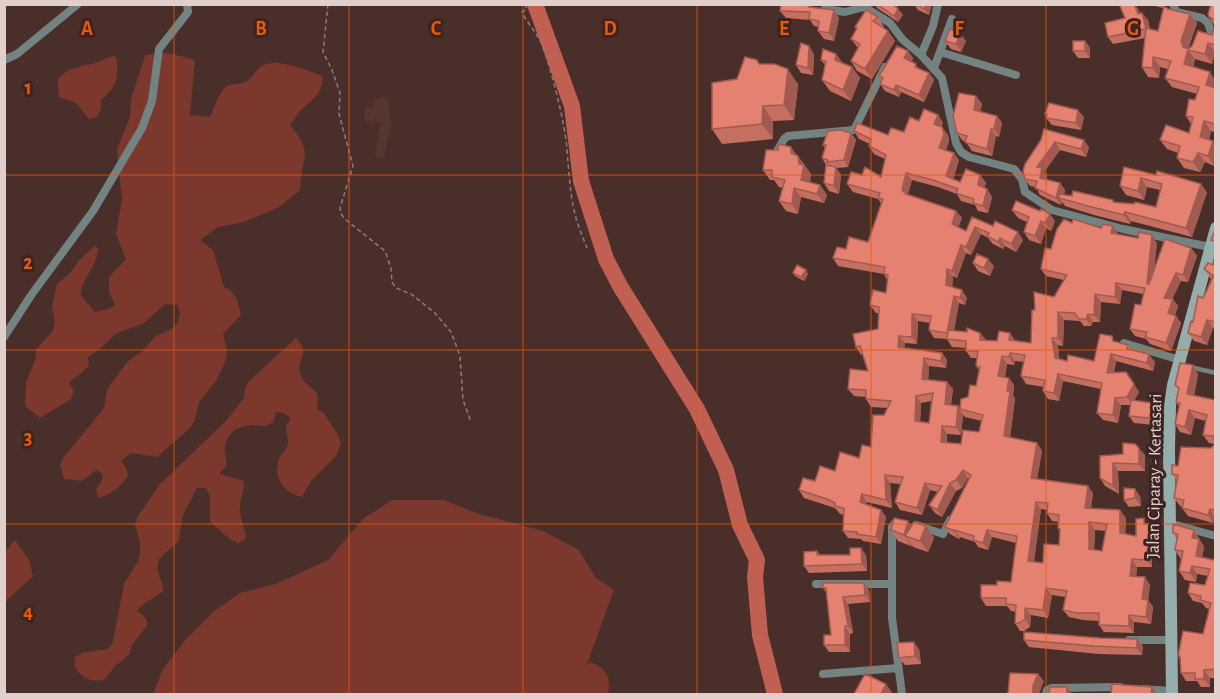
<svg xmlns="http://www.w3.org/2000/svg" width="1220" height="699" font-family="'Alegreya Sans',sans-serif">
<rect width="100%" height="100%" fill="#492e2a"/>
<path fill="#583630" d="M388,97L391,125L384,159L375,157L380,125L385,124L376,122L374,115L373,122L365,121V107H374L375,98Z"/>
<path fill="#7d382e" d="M168,53L195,60L190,115L210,117C215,108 219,89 229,85C235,83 241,85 247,81C252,78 255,72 260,67C273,56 308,70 322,76C324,94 311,100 299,112C296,116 293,121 290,125C315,156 301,155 300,190L279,207L244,222L218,227L200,240L213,250L224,287L231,291L237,299L241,315L223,334L227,351L226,360L216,381L199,402L195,420L190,428L157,457L131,453L121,461L126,468L128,476C120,487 111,495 98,498L96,489L101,482L103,474L96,470L82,481L64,479L60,465L64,457L104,408L107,390L127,362L141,352L156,336L172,329L178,322L180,313L178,305L165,304L144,323L115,334L101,348L88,357L89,365C83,373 76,376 69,383L74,391L71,399L40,418L25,406L26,382L36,358V349L52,332L55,323L52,306L57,284L70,273L80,259L95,246L98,249C97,268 79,282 81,296L95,312L108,309L115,305L109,293V277L126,259L116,234L122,199L117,149L130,117L131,99L144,59L146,55Z
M114,56L117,59C118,80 117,86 101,100V109L97,117L89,119L76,103L59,97L58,79C70,66 81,67 95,63C102,61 107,57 114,56Z
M296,338C312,354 296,358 300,373C303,384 313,387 318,395L317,409L324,413L338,435L341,444L336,456L311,481L302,497C284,493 271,476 280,457C282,453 286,449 288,445C289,440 286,431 286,426L291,418L284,413L276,412L274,421L267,426C249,424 230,424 225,446C224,451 226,459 227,465L220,473L226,476L244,481C245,490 241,496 240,505C238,516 246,528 246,539L238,543L230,539L210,522V496L206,488H197L182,517L179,541L159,559L157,568L164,590C155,599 144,601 137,611L144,616L148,624L132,645L129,655L115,666L104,680C89,683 72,674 75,657L82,653L108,649L113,642L124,584L138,561L140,553V543L135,524L138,516L160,484L226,421L244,398L245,389L249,381Z
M392,500H444L476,513L543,531L579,550L595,577L614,590L586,667L590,662C607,669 611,676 608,694H153L163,669L186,639L213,612L240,593L276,584L328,560L363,519Z
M15,540L29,560L33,576L5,602V552Z"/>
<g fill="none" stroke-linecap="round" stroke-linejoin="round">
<path stroke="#c16052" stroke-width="16" d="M535,4L572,106L581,181L606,259L620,286L697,409L726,470L740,525L757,560L755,577L760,635L775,694"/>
<path stroke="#927b78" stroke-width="1.5" stroke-dasharray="4.5 3" stroke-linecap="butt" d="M328,4L323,52L332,70L340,93L339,114L353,166L340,208L341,214L346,220L385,251L391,268L392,282L396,288L411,294L435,313L451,332L460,356L463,400L471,422
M525,4L527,9L522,12C528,25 538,33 543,47C552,73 562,112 566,140C569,166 569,193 576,218C579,228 583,238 587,248"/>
<path stroke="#738381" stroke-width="4.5" d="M1190,367L1216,373"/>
<path stroke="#738381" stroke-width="8" d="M1173,4L1176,12L1202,18L1208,23L1211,32
M825,9L845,12L864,7L890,23L903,40L921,55L942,78L956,143L961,152L969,157L1014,169L1022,179L1025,192L1052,210L1123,229L1210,247
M940,52L1016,75
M921,55L933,26L938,4
M4,60L17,54L78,4
M934,68L952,19
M776,153L784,139L788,136L854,130L885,67
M4,337L32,294L93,211L142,128L152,101L159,49L188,12L187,4
M1124,343L1180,360
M895,523L892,527V618L902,694
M1169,523L1216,536
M916,525L943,534L950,520
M816,584H891
M1129,640H1171
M823,674L898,668
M1142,689L1172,691
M1046,694L1047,690L1052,688L1120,687"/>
<path stroke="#95aeac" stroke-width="12" d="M1172,694L1169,448L1170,406L1173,385L1216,228"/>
</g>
<path fill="#c56f61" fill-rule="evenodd" d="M781,4H811V7L839,18L834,41L824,39L818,31L819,27L814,26L810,20L786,18L780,11Z
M875,4H898L897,8L903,15L898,22L877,8Z
M914,4H932L929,15L918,10Z
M1125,4H1135L1140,13L1148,20L1150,29L1158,31L1168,9L1190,14L1197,23L1188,49L1212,35L1215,26L1209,17L1215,4V53V52L1212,64L1195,59L1193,67L1215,87V132L1211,131L1209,140L1214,166L1205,162L1200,172L1184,168L1177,158L1178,153L1167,149L1160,140L1189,133L1191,124L1186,116L1195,100L1197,94L1172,87L1165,78L1168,69L1160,67L1159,78L1148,77L1142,67L1145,38L1113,44L1108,37L1125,18Z
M1147,4H1163V8Z
M878,17L884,27L883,28L888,31L895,41L872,79L857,71L851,61L858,48L851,39L857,29L855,27Z
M945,41H966L961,52L951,49Z
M1085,41L1090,48V58H1078L1073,51Z
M908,51L913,58L912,62L920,69L929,73L934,80L924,102L901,92L899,97L885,91L880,84L882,80L879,76Z
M814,54L813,75L801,73L796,65Z
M836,54L842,63L852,67L860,78L851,101L830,91L822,80L825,65L821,60Z
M757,60L760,64L798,84L794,120L773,121V139L722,144L712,129L737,79Z
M976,96L982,104L980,112L997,116L1002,123L999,137L996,136L992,156L972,151L966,142L962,140L957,133Z
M1045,114L1084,117L1081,130L1052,125L1046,118L1047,116Z
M938,115L943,123L941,127L948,135L949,141L946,150L959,160L953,179L960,182L980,175L986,183L984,188L987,189L992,197L988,213L978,211L975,205L961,201L957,194L938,187L912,180L908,194L956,211L962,218L958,227L966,231L972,217L1023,240L1016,252L1005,246L1003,249L993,244L988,238L981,234L971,255L966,253L957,278L953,276L952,287L967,298L965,305L959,303L954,331L980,333L986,340L997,341L1015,340L1031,343L1035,310L1054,297L1064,280L1046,276L1041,269L1051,249L1072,223L1101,228L1113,226L1118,234L1157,243L1154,269L1191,248L1197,256L1188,282L1181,281L1172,299L1178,306L1175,315L1181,323L1171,351L1150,344L1146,339L1135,336L1130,329L1141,305L1143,294L1122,290L1120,304L1101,302L1100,322H1093L1091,326H1084L1080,321L1064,320L1063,346L1058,345L1059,359L1067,361H1094L1116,342L1128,345L1132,350L1155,362L1153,371L1116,361L1114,373L1126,372L1139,392L1134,401L1157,410L1155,425L1134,423L1129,416L1130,405H1121L1118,423L1103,420L1097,413L1101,389L1063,381L1059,401L1048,399L1043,391L1044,387L1026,384L1021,376L1024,362L1015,361L1014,365L1007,364L1005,377L1009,378L1014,385L1013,395L1015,399L1010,438L1037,443L1042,451L1037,479L1093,493L1091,508L1126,518L1125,534L1136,536L1148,524H1151L1157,532V557H1152V567H1137L1136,577L1150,585L1148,600L1153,607L1151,624L1134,622V633L1104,632L1099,625V621L1083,620L1069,617L1063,610L1065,597L1052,595L1048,618L1031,615L1030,627L1024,631H1020L1015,623L1016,612L1011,611L1007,606H986L981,598L997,585L1011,582L1016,543L992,537L988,550L978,547L975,542L960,537L959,539L950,534L945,527L969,478H968L962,488L956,491L942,517L935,513L929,505L938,492L930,490L922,515L900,510L895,502L900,484L890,483L892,508L867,502L866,504L881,510L886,517L881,544L863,541L861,539L848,538L843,531L844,515L840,514L836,509L832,507L804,498L799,490L859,458L871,447L888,408L871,407L866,399V397L854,396L848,389L868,371L862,354L861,355L856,347L878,329V313H876L870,305L886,293L887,280L884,274L838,266L833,258L846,249L868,242L881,203L878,199L853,192L847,184L862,175L881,177L885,159L874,154L869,146L870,144L859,139L854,131L888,135L904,132L919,121ZM918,321L930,323L929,330L934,338L947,339L952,347L966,348V351L971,358H977L976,366L979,370L976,386L960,408L958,406L951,405L953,389L947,382L928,380L929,366L946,368L947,360L942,353L904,348L905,343L917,344ZM931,401L929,423L920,422L921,403ZM963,415L965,417L982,421L979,432L961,444L947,443V434L961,435ZM1041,509L1047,510V513L1052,521L1059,522L1058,528L1060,531L1059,545L1043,563L1034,562ZM1095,530L1106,531L1102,551L1094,550Z
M851,133L856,140L848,167L836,168L841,175L839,194L829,191L824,183L826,165L822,158L825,148L823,145Z
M1041,140L1089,147L1086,157L1060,150L1044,172L1047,176L1046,179L1060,183L1065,190L1064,195L1113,200L1114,202L1156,207L1160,190L1147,187L1144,200L1126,195L1120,186L1124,167L1207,192L1192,237L1131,221L1130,224L1094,215L1065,206L1062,202L1061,205L1040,195L1036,187L1030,186L1025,179Z
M797,155L811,174L810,182L820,185L827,195L824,203L801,197L798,214L786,211L779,201L783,188L779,187L774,180H770L763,170Z
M1012,210L1040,211L1055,221L1051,231L1046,228L1041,244L1029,240L1024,232L1027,222L1018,218Z
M1215,259V329L1213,328L1207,345L1194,341L1188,333L1211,279L1204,269L1213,265Z
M973,263L994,266L990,276L978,271Z
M793,273L808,274L804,281L795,276Z
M1198,374L1194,396L1215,400V517L1213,523L1188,516L1182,508L1183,507L1180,506L1174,498L1177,481L1172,474L1178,466L1211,448L1215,444L1209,443L1203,435L1206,421L1195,418L1191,435L1180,432L1175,424L1179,406L1176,402L1179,391L1175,385Z
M1145,455V471H1118L1119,494L1105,486L1100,478V456Z
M1140,496L1141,506L1129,507L1124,500Z
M912,526H926L934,538L928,552L913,547L912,545L911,546L898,541L891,530Z
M1194,530L1204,547L1202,557L1214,560L1215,555V678H1210V687H1201L1197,681H1186L1181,673L1180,659L1178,656L1203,634L1209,609L1206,608L1202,603L1193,601L1188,593L1205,585L1208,576L1197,574L1196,582L1185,580L1179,571L1181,559L1175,550L1177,540L1173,533Z
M817,551L820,555H866L867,571L809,573L804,566Z
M823,588L869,590L870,602L848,604L853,633L850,634V652H829L824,645L831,635L826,592Z
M1024,640L1143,646L1142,655L1099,654L1029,647Z
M919,649L921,664L905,665L899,658Z"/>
<path fill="#a05a4f" d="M926,4H932L929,15L924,9Z
M1134,4L1138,9L1143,21L1138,14Z
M898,9L903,15L898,22L894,16Z
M834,10L839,18L834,41L829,33Z
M1142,13L1148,20L1151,37L1146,29Z
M1190,14L1197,23L1188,50L1195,59L1191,74L1184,64L1183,47L1181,41Z
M888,31L895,41L872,79L865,69Z
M960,33L966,41L961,52L956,44Z
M1085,41L1090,48V58L1085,51Z
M1208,43L1215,52L1212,64L1205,54Z
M809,46L814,54L813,75L808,68Z
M908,51L913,58L910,65L904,58Z
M836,54L844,65L835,60Z
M1153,57L1160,67L1159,78L1153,68Z
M852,67L860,78L851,101L843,90Z
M788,69L798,84L794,120L784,105Z
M1210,72L1215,80V87L1213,95L1206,85Z
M929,73L934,80L924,102L919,95Z
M896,85L901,92L899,97L894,90Z
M976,96L982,104L979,117L974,110Z
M763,106L773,121V139L762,124Z
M1078,110L1084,117L1081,130L1076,123Z
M938,115L943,123L939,132L934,124Z
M997,116L1002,123L999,137L994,129Z
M1204,121L1211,131L1207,146L1200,137Z
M942,127L948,135L949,141L944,155L939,148Z
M991,129L996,136L992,156L987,149Z
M851,133L856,140L848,167L844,160Z
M1084,140L1089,147L1086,157L1081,149Z
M1213,141L1215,145V162L1214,166L1208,156Z
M1055,142L1060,150L1044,172L1047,176L1045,185L1040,178L1037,167Z
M791,147L798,157L791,153Z
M954,153L959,160L952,184L946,176Z
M1198,153L1205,162L1200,172L1193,162Z
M798,156L811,174L808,190L801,180Z
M836,167L841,175L839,194L834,186Z
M906,173L912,180L907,197L902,190Z
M980,175L986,183L983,193L978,185Z
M1141,178L1147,187L1144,200L1138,191Z
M1060,183L1065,190L1063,199L1059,198L1062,202L1061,205L1056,198Z
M1201,184L1207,192L1192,237L1186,228Z
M820,185L827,195L824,203L817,194Z
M794,188L801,197L798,214L792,204Z
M987,189L992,197L988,213L983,206Z
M956,211L962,218L957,231L952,224Z
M1125,212L1131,221L1130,224L1124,215Z
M1050,214L1055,221L1051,231L1045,223Z
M1041,221L1046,228L1041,244L1035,236Z
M1113,226L1118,234L1111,233Z
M975,227L981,234L971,255L966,247Z
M1018,232L1023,240L1016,252L1011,244Z
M1152,235L1157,243L1152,292L1147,284Z
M1000,238L1005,246L1003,249L998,242Z
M961,245L966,253L957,278L952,271Z
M1191,248L1197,256L1188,282L1183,275Z
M988,259L994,266L990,276L984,268Z
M947,269L953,276L952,293L946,285Z
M806,270L808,274L804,281L801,277Z
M1176,273L1181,281L1169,306L1164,298Z
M1116,283L1122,290L1120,304L1115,297Z
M962,290L967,298L965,305L960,298Z
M1095,294L1101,302L1100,322L1094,315Z
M954,296L959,303L952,340L947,333Z
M1173,299L1178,306L1173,321L1168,313Z
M1058,312L1064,320L1063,346L1058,338Z
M912,314L918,321L917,344L912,337Z
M1088,314L1093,322L1091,326L1086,319Z
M1176,316L1181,323L1171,351L1166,343Z
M1207,320L1213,328L1207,345L1201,337Z
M980,333L986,340H980Z
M1010,333L1015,340L1014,347L1009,340Z
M899,336L905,343L903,354L898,347Z
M1052,338L1058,345L1060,366L1055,358Z
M942,353L947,360L946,368L941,361Z
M1010,353L1015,361L1014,365L1009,357Z
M1111,354L1116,361L1112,381L1107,373Z
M1149,354L1155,362L1153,371L1147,363Z
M1002,356L1007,364L1004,384L998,376Z
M924,358L929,366L928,387L922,379Z
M1193,365L1198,374L1193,402L1187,394Z
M1058,374L1063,381L1059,401L1054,393Z
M1009,378L1014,385L1013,395L1015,399L1009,444L1004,436L1007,391Z
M947,382L953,389L950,412L945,404Z
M1134,384L1139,392L1132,404L1127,397Z
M916,396L921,403L920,428L915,421Z
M1115,398L1121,405L1118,423L1113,415Z
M1152,403L1157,410L1155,425L1150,418Z
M958,406L963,415L961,435L956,427Z
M1189,410L1195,418L1191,435L1185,427Z
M942,426L947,434L946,450L941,442Z
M1037,443L1042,451L1036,485L1031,478Z
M1139,448L1145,455V471L1139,464Z
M1113,463L1118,471L1119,494L1113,486Z
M963,470L968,478L962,488L956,480Z
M885,475L890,483L892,508L886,500Z
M925,483L930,490L922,515L917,508Z
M950,483L956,491L942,517L937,510Z
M1088,486L1093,493L1090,515L1085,508Z
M1135,489L1140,496L1141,506L1135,498Z
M862,494L867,502L865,509L860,502Z
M1036,502L1041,509L1033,569L1028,561Z
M1210,509L1215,517L1213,523L1208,515Z
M881,510L886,517L881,544L876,537Z
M1120,510L1126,518L1125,540L1120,533Z
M908,521L916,532L905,536L912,545L911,546L904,535Z
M1089,522L1095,530L1094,557L1089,549Z
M1151,524L1157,532V557L1151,550Z
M926,526L934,538L928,552L920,541Z
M954,530L960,537L959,539L954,531Z
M987,530L992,537L988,550L983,543Z
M1194,530L1204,547L1201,564L1196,556L1192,538Z
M861,548L866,555L867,571L862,564Z
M1147,550L1152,557V567L1147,560Z
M1132,559L1137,567L1135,583L1130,576Z
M1192,566L1197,574L1196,582L1190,573Z
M1145,577L1150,585L1148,600L1153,607L1151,624L1146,617L1142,599Z
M864,583L869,590L870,602L865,595Z
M1046,588L1052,595L1048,618L1043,610Z
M843,597L848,604L853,633L848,626Z
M1025,608L1031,615L1030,627L1025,619Z
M1129,615L1134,622V633L1129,626Z
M845,626L850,634V652L845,645Z
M1137,639L1143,646L1142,655L1137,648Z
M914,642L919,649L921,664L915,656Z
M1204,670L1210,678V687L1204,679Z
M1038,674L1044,681L1039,694H1033V686Z
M886,684L893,694H881Z
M1067,687L1072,694H1067Z
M1152,687L1157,694H1151Z"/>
<path fill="#e58171" stroke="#a05a4f" stroke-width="1.5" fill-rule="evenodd" d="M781,4H807L809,7L834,10L829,33L818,31L819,21L809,19L810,12L780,11Z
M877,4H892L898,9L894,16Z
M916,4H926L924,9Z
M1125,4H1134L1138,14L1142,13L1146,29L1108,37L1105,23L1125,18L1120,6Z
M1211,4H1215V20L1209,17L1208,14Z
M1164,6L1168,9L1190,14L1181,41L1183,47L1188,49L1192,46L1198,31L1212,35L1215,24V45L1208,43L1205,54L1188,50L1184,64L1210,72L1206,85L1215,88V124L1204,121L1200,137L1213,141L1208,156L1198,153L1193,162L1177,158L1180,146L1160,140L1166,125L1189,133L1193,117L1186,116L1189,99L1195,100L1199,87L1165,78L1171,61L1153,57V68L1142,67L1146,28L1158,31Z
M866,10L878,17L873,21L888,31L865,69L851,61L860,44L851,39L857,28L855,27Z
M950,29L960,33L956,44L945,41Z
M1073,41H1085V51H1073Z
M801,43L809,46L808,68L796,65Z
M897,46L908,51L904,58L916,64L915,67L929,73L919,95L896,85L894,90L880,84L883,78L879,76Z
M823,49L836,54L835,60L852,67L843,90L822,80L826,61L821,60Z
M745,57L757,60L759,64H774L788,69L784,105L763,106L762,124L712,129V83L737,79Z
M959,93L976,96L974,110L997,116L994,129H991L987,149L967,143L965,142L967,136L957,133L953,116Z
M1049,103L1078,110L1076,123L1046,118L1047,114H1045Z
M924,109L938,115L934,124L942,127L944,134L939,148L954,153L946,176L960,182L966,169L980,175L978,185L987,189L983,206L973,203L974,199L956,193L958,189L933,180L906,173L902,190L906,194L956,211L952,224L966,231L972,217L993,226L995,221L1018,232L1011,244L1000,238L998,242L987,236L989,233L975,227L966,247L961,245L952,271L947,269L946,285L962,290L960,298L954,296L947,333L929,330L931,316L912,314V337L899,336L898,347L942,353L941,361L924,358L922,379L947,382L945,404L958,406L956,427L942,426L941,442L961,444L963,430L979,432L983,415L960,409L961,399L968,397L970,385L976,386L980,367L976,366L978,351H966V341L947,339L948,330L967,332V328L980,333V340L997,341L999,331L1010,333L1009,340L1031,343L1032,310H1035L1034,292L1054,297L1067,275L1041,269L1045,248L1051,249L1057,229L1064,219L1072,223L1073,219L1101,228L1103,224L1113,226L1111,233L1138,238L1139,232L1152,235L1147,284H1149L1165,239L1191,248L1183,275L1176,273L1164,298L1173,299L1168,313L1176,316L1166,343L1145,337L1147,332L1130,329L1135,304L1141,305L1145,288L1116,283L1115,297L1095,294L1094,315L1088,314L1086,319H1079L1075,313L1058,312V338H1052L1055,358L1067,361L1068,355L1094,361L1100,334L1112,336L1113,341L1128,345L1127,349L1149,354L1147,363L1111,354L1107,373L1126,372L1134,384L1127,397L1115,398L1113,415L1097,413L1102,383L1058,374L1054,393L1043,391L1045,380L1021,376L1025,355L1010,353L1009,357L1002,356L998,376L1009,378L1007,391H1010L1004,436L1037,443L1031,478L1088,486L1085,508L1120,510V533L1136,536V519L1144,518V524H1151V550H1147V560L1132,559L1130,576L1145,577L1142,599L1148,600L1146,617L1129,615V626L1099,625V613H1077L1063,610L1067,591L1046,588L1043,610L1025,608V619L1019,623H1015L1016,605L1006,604V598H981V585H997V581L1011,582L1017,536L987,530L983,543L973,540L974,536L954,530V531L945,527L971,475L963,470L956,480L950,483L937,510L929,505L942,486L925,483L917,508L895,502L903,477L885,475L886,500L862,494L860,502L881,510L876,537L857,534V532L843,531L844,508L835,506V503L827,499L799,490L803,478L815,481L820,466L835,471L840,452L859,458L862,445L871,447L873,415H884L891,401L866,399V390L848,389L850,369L868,371L860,346L856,347L853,334L878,329L879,307L870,305L873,290L886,293L888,275L884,274L885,267L833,258L837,247L846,249L849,237L868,242L883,199L878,198L880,193L847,184L851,172L862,175L865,167L881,177L886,155L869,146L871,139L854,131L857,123L888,135L891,128L904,132L910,117L919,121ZM933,393L929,423L915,421L916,396ZM1036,502L1048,503L1047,513L1059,515L1058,528L1060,529L1059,545L1044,544L1043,563L1028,561ZM1089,522L1107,524L1102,551L1089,549Z
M1044,129L1084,140L1081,149L1055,142L1037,167L1042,168L1040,178L1060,183L1056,198L1035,188L1037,181L1025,179L1023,171L1025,164L1041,140Z
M840,130L851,133L844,160L827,162L828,160L822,158L826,145H823L828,131Z
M779,144L791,147V153L798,156L799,164L804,165L801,180L820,185L817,194L794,188L792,204L779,201L785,180L772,177V170H763L766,150H778Z
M826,165L836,167L834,186L824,183Z
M1124,167L1156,175L1157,171L1201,184L1186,228L1125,212L1124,215L1088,206L1059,198V194L1072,196L1073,191L1113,200V202L1134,204L1135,202L1156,207L1162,184L1141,178L1138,191L1120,186Z
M1016,201L1040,211L1041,209L1050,214L1045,223L1041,221L1035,236L1024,232L1029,217L1012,210Z
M1215,230V241L1211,240Z
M977,254L988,259L984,268L973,263Z
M1215,259V273L1214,276L1204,269L1208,263L1213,265Z
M797,265L806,270L801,277L793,273Z
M1213,277L1215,278V322L1207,320L1201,337L1188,333L1191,321L1193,322L1198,296L1203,298Z
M1180,363L1193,365L1187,394L1215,400V441L1213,436L1203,435L1207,415L1189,410L1185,427L1175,424L1180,403L1176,402L1179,388L1175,385Z
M1131,400L1152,403L1150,418L1129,416Z
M1123,443L1135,444L1139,448V464L1113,463V486L1100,478V456L1123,454Z
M1215,444V510L1210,509L1208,515L1182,508L1184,500L1174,498L1178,475L1172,474V465L1178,466L1181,447L1211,448Z
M1124,488L1135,489V498L1124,500Z
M894,518L908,521L904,535L891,530Z
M914,522L926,526L920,541L905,536Z
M1173,524L1194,530L1192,538L1199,539L1196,556L1214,560L1215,555V669L1204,670V679H1195V673H1181L1180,656H1178L1183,631L1203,634L1211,603L1200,600L1201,596L1188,593L1190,583L1205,585L1210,569L1192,566L1190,573L1179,571L1183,551L1175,550L1178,534L1173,533Z
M850,548H861L862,564L804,566V552L817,551V555H850Z
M823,583H864L865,595L843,597L848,626H845V645H824V635H831L826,588H823Z
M1024,632L1100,638L1137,639V648L1094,646L1024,640Z
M914,642L915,656L899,658L897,643Z
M1010,673L1038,674L1033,686V694H1008Z
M865,674L886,684L881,694H854Z
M1112,684L1152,687L1151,694H1111Z
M1050,687H1067V694H1049Z"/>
<path fill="none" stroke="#e8590c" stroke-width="1.5" stroke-opacity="0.55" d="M174,4V694M349,4V694M523,4V694M697,4V694M871,4V694M1046,4V694M4,175H1216M4,350H1216M4,524H1216"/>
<g text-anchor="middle" stroke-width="6" stroke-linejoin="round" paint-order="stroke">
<g font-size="18" fill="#e1cfcc" stroke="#3e2420">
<text transform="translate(1154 476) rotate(-89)" y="6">Jalan Ciparay - Kertasari</text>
</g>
</g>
<g font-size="20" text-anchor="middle" font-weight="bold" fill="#e8590c" stroke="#3e2420" stroke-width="6" stroke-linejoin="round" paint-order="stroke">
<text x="87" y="35">A</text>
<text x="261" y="35">B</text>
<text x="436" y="35">C</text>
<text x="610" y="35">D</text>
<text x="784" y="35">E</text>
<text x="959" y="35">F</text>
<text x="1133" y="35">G</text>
<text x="28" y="94">1</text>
<text x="28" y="269">2</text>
<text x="28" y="444">3</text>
<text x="28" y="618">4</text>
</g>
<rect width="1220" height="699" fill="none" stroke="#e1cfcc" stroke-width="12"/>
</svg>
